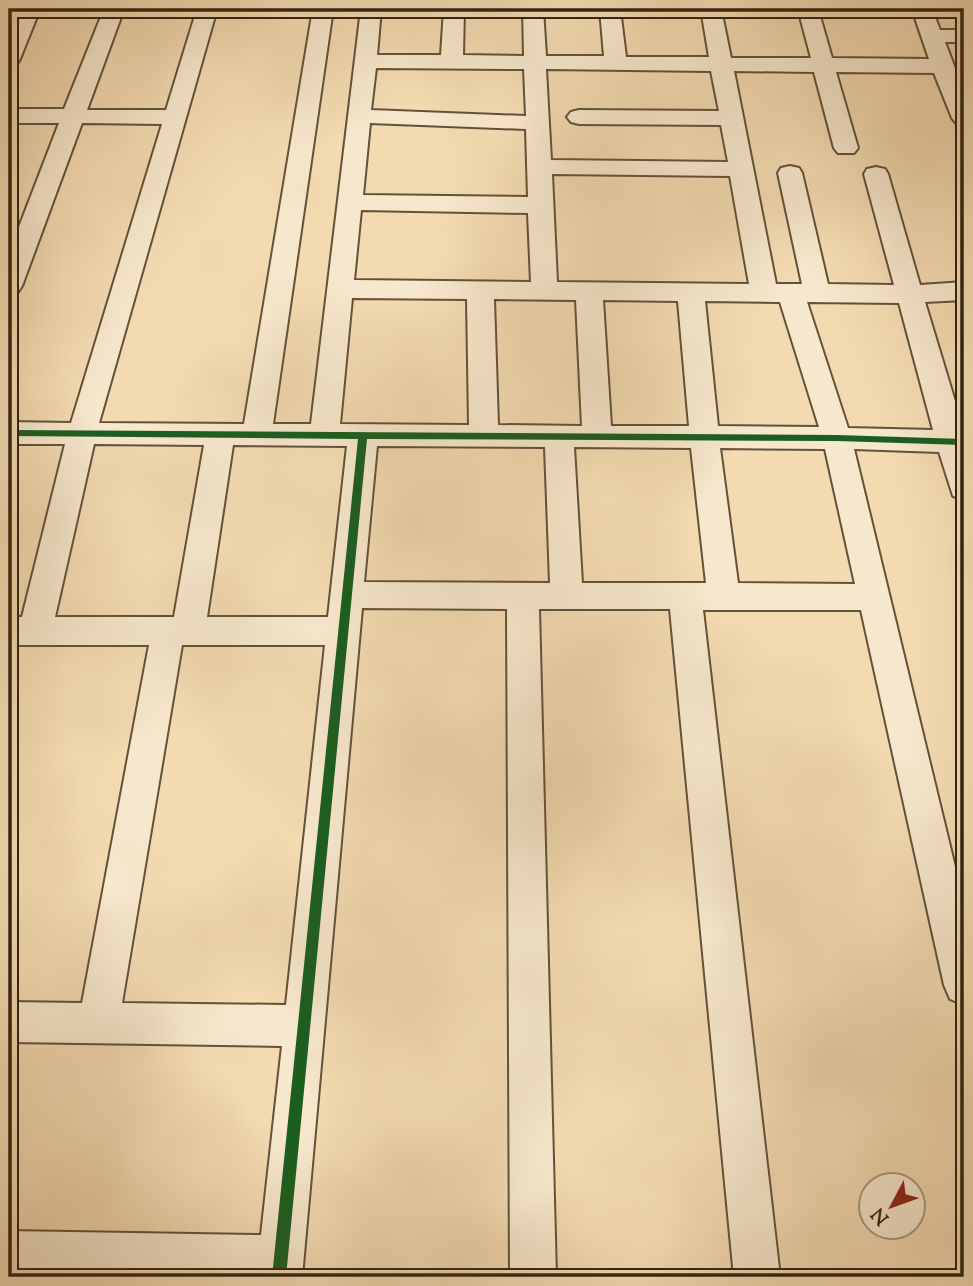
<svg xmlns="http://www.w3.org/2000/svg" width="973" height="1286" font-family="'Sorts Mill Goudy',serif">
<rect width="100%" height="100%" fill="#f3dab1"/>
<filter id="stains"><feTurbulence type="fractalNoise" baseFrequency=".00286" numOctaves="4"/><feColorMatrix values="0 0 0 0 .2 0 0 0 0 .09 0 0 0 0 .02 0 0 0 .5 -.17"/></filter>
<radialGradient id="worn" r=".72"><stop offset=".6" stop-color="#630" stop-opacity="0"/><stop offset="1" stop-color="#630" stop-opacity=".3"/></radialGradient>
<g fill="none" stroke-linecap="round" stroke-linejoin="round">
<defs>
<path id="minor" d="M20,9H40L20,59L17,64L9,66V34Z
M104,9H124L87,110H166L197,9H217L99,423L244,424L313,9H333L273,424H311L361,9H381L377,55H441L444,9H464L463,55L524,56L523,9H543L546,56H604L600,9H620L626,57H709L701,9H721L731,58H811L798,9H818L832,58L929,59L912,9H932L940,30H964V42H945L964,92V125L956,123L952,118L934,73L836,72L858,148L854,153H838L834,148L814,72L734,71L776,284H802L778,173L781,168L790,166L799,168L802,173L828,284L894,285L864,174L867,169L876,167L885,169L888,174L920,285L964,282V300L925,302L964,431V499L953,496L939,452L854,449L964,904V1005L950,999L944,985L861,610H703L780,1277H734L670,609H539L556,1277H510L507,609L362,608L302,1277L9,1276V1231L261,1235L282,1046L9,1042V1002L82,1003L149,645H9V617H22L65,444H9V422L71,423L162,124L82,123L22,286L18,292L9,295V253L59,123H9V109H64ZM376,68L524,69L526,116L371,110ZM546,69L711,71L719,111L579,110L571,112L567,117L571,122L579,124L721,125L728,162L551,160ZM370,123L526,129L528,197L363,195ZM552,174L730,176L749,284L557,282ZM361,210L528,213L531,282L354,280ZM352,298L467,299L469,425L340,424ZM494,299L576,300L582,426L498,425ZM603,300L678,301L689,426H611ZM705,301L780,302L819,427L718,426ZM807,302L899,303L933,430L848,428ZM94,444L204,445L174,617H55ZM233,445L347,446L328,617H207ZM377,446L545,447L550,583L364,582ZM574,447L691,448L706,583H582ZM720,448L825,449L855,584L738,583ZM182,645H325L286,1005L122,1003Z"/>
</defs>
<use href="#minor" stroke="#625239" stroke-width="4"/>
<use href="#minor" fill="#f7e7cc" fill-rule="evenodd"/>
<defs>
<path id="cycleway" d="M9,430L837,435L964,439V445L837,441L367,439L286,1277H272L358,439L9,436Z"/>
</defs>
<use href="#cycleway" stroke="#f7e7cc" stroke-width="5"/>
<use href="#cycleway" fill="#1b5e20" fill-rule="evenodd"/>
</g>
<rect width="973" height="1286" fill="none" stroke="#f3dab1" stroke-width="35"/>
<rect x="10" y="10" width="952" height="1265" fill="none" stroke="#322511" stroke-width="3.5"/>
<rect x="18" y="18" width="938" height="1251" fill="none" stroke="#322511" stroke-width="2"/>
<g transform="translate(892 1206) rotate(229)"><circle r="33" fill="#f7e7cc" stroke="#a89981" stroke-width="2"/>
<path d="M0-5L12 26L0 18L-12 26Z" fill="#8f2418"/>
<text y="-10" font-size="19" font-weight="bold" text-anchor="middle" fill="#322511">N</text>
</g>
<rect width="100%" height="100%" filter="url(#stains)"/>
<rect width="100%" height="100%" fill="url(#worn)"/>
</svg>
